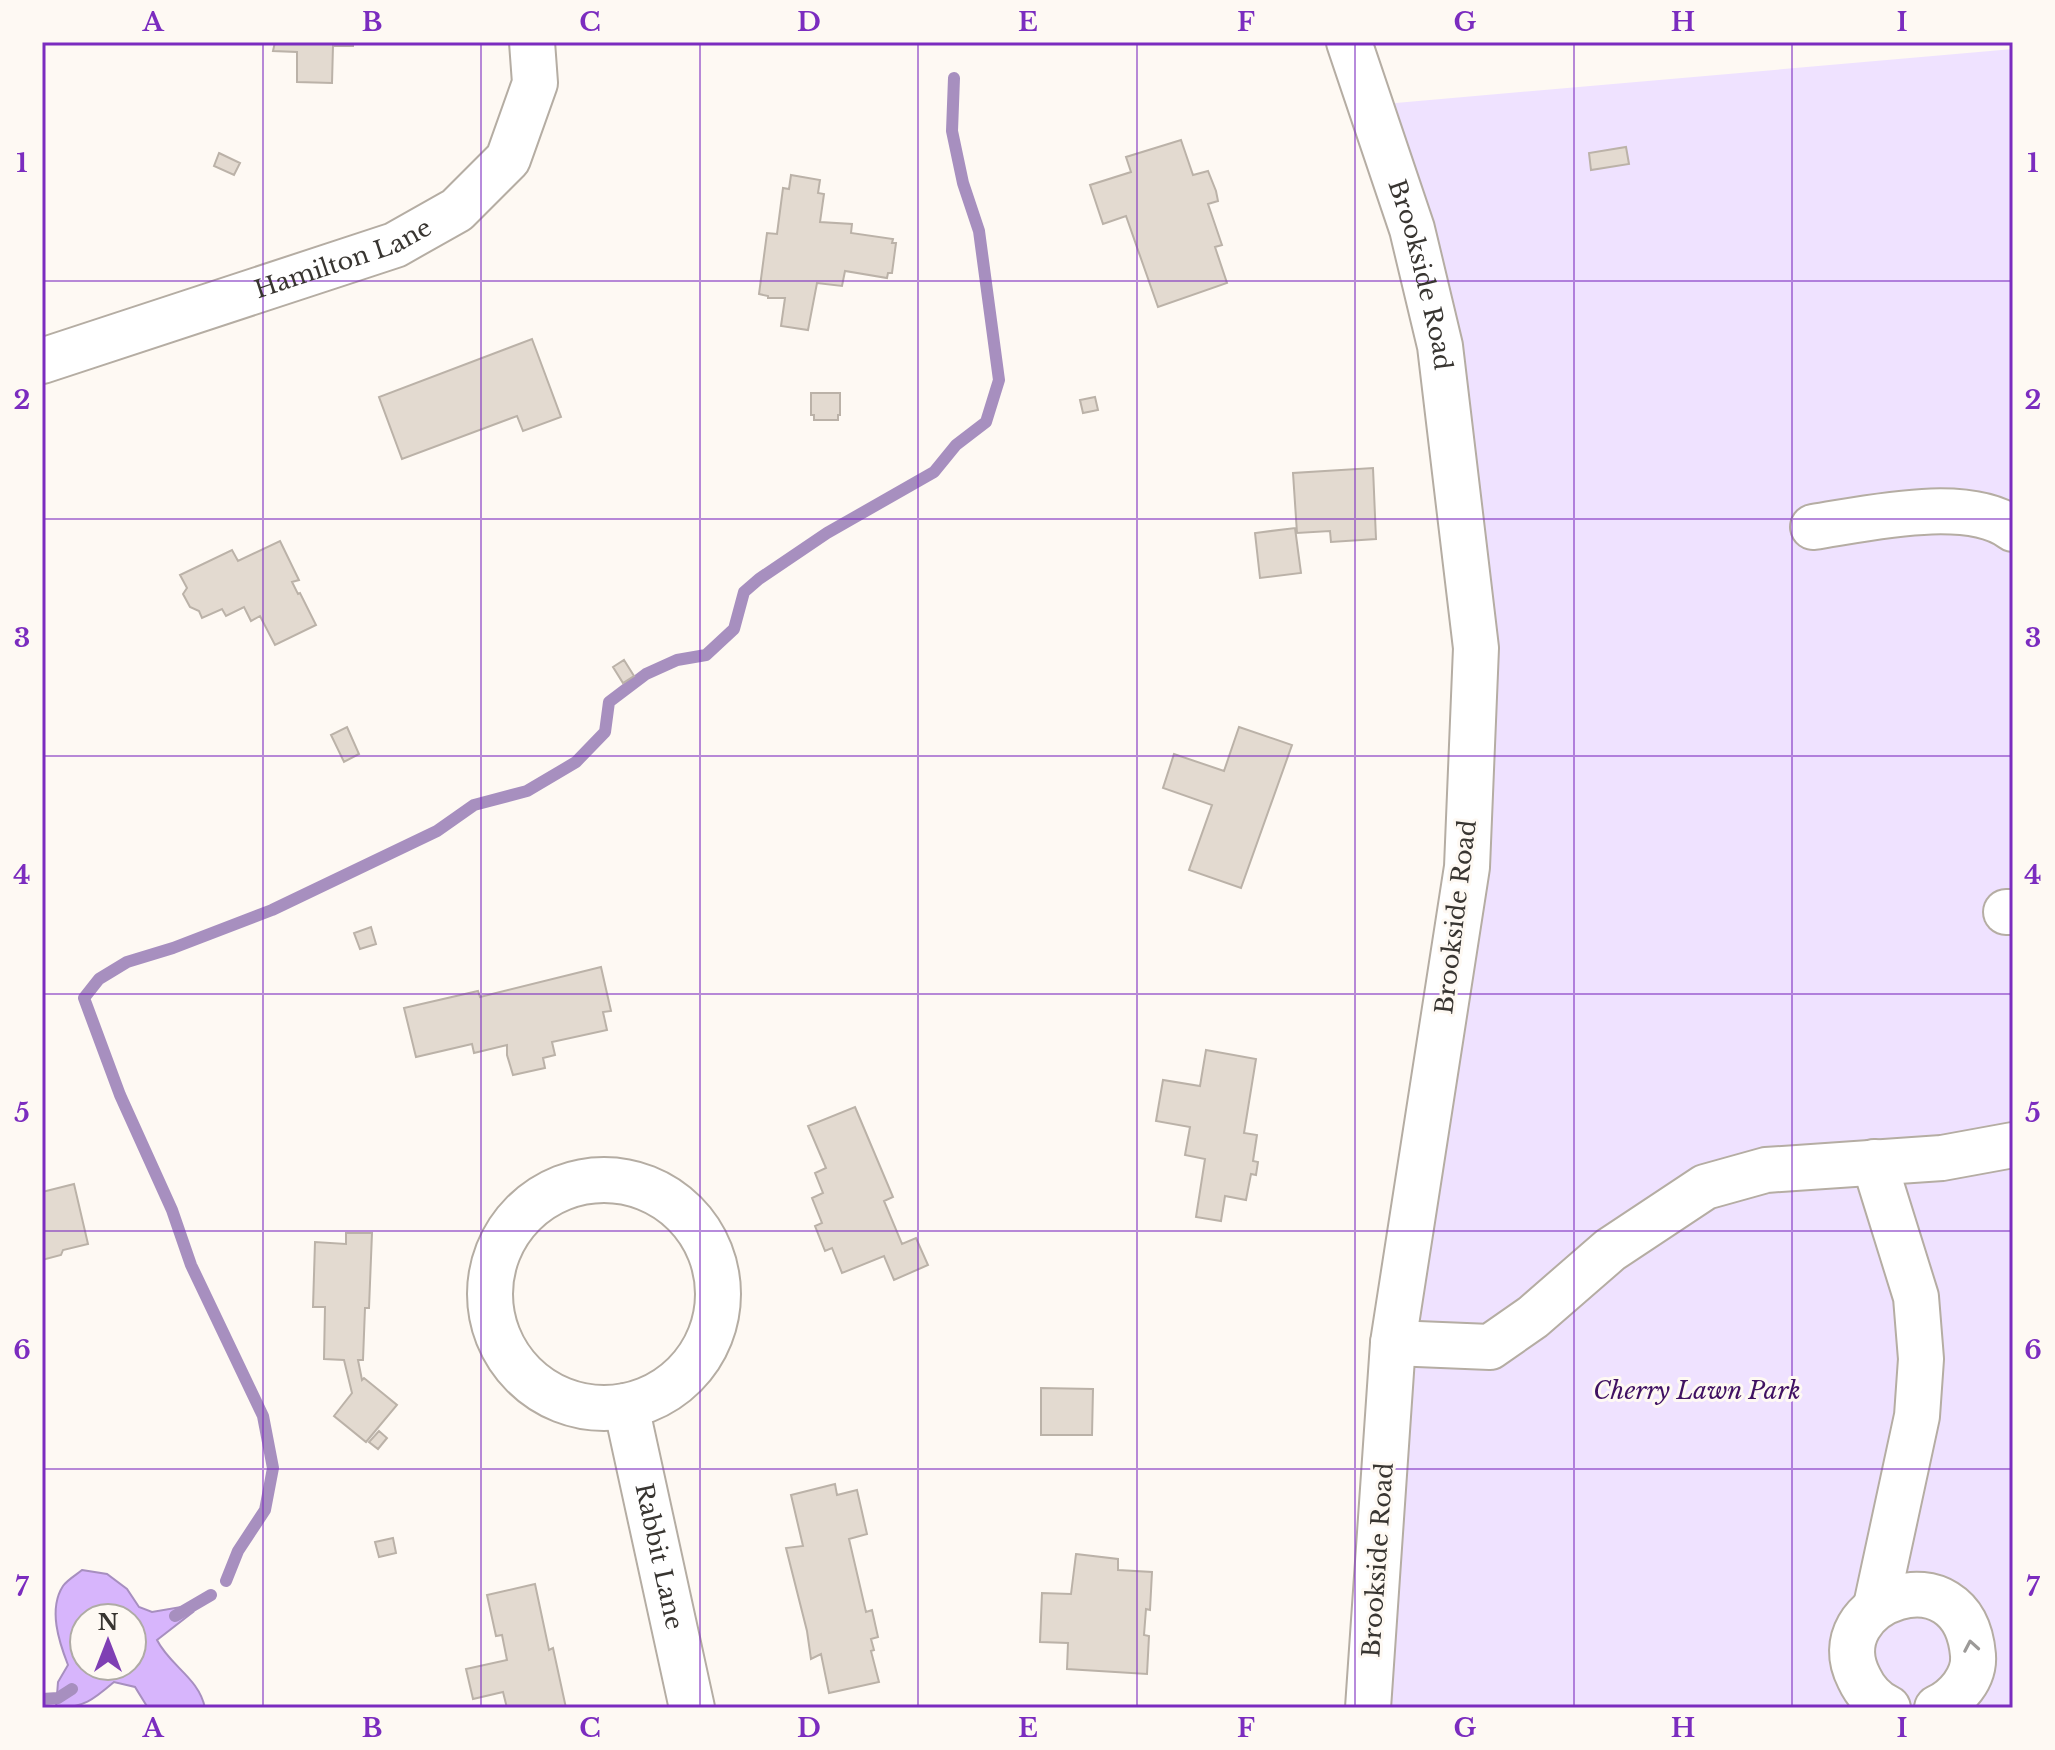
<svg xmlns="http://www.w3.org/2000/svg" width="2055" height="1750" font-family="'Libre Baskerville',serif">
<rect width="100%" height="100%" fill="#fef9f3"/>
<path fill="#efe2ff" d="M2013,49V1708H1350L1390,1312L1451,804L1465,559L1373,105Z"/>
<path fill="#d7b5fc" stroke="#a78fbf" stroke-width="2" fill-rule="evenodd" d="M82,1570L107,1574L127,1589L139,1607L152,1612L181,1607L193,1612L157,1640C170,1666 199,1678 205,1708H148L135,1687L114,1682C94,1699 84,1708 56,1708L58,1682L68,1665C59,1642 48,1609 63,1586C67,1580 76,1575 82,1570ZM84,1618H132V1666H84Z"/>
<g fill="none" stroke-linecap="round" stroke-linejoin="round">
<path stroke="#a78fbf" stroke-width="12" d="M226,1581L238,1551L265,1510L273,1468L263,1416L191,1265L172,1210L120,1095L84,998L99,979L127,962L173,948L272,910L437,831L474,805L527,791L576,762L605,732L609,702L646,674L677,660L706,655L734,629L744,592L759,579L827,533L934,472L956,445L986,422L999,380L979,231L963,183L952,131L954,78
M175,1616L211,1595
M42,1699L58,1698L72,1689"/>
</g>
<path fill="#e3dad0" stroke="#bbb2a8" stroke-width="2" d="M275,42H353V46H333L332,83L297,82V52L273,51Z
M1181,140L1193,175L1208,171L1216,191L1218,201L1208,204L1222,245L1215,247L1227,283L1158,307L1126,216L1103,224L1090,185L1131,172L1126,157Z
M1626,147L1629,164L1591,170L1589,153Z
M219,153L240,163L234,175L214,166Z
M791,175L820,180L818,193L824,194L820,222L852,224L851,233L893,239L892,243H896L892,273H888L887,278L845,271L842,286L817,283L808,330L781,326L785,298H768V296L759,294L767,233L777,234L783,188L789,189Z
M532,339L561,417L523,431L517,416L402,459L379,397Z
M811,393H840V415H838V420H814V415H811Z
M1095,397L1098,410L1083,413L1080,400Z
M1373,468L1376,539L1331,542L1330,531L1297,533L1293,473Z
M1295,528L1301,573L1260,578L1255,533Z
M280,541L299,580L292,582L298,594L300,593L316,625L275,645L260,616L251,621L244,607L226,616L222,609L202,618L199,611L190,607L183,594L187,588L180,575L232,550L238,561Z
M624,660L634,676L623,683L613,667Z
M347,727L359,754L344,762L331,735Z
M1239,727L1292,745L1241,888L1189,870L1212,805L1163,788L1174,754L1224,771Z
M371,927L376,944L360,949L354,933Z
M601,967L611,1011L603,1012L607,1030L552,1042L555,1055L543,1058L545,1068L513,1075L507,1055V1045L474,1053L472,1044L416,1057L404,1008L478,991L480,997Z
M1206,1050L1256,1059L1244,1133L1257,1135L1253,1161L1258,1162L1256,1175L1251,1174L1246,1200L1225,1196L1221,1221L1196,1217L1205,1159L1185,1155L1190,1127L1156,1121L1163,1080L1200,1086Z
M855,1107L893,1197L884,1201L902,1244L916,1238L928,1265L894,1280L884,1256L842,1273L832,1248L825,1251L815,1226L822,1223L812,1198L823,1193L815,1173L826,1168L808,1126Z
M74,1184L88,1244L63,1250L61,1255L42,1260V1192Z
M346,1233H372L369,1308H365L363,1360H358L362,1380L364,1378L397,1405L366,1442L334,1416L352,1393L344,1360L324,1359L325,1307H313L315,1242L346,1244Z
M1041,1388L1093,1389L1092,1435H1041Z
M379,1431L387,1438L378,1449L369,1442Z
M835,1484L837,1495L857,1490L867,1534L849,1539L866,1612L872,1610L878,1637L871,1639L874,1650L871,1651L879,1682L829,1693L821,1654L811,1659L807,1631L786,1548L803,1546L791,1495Z
M393,1538L396,1553L379,1557L375,1542Z
M1076,1554L1118,1559V1570L1152,1572L1150,1610L1146,1609L1144,1635L1149,1636L1147,1674L1067,1669L1068,1643L1040,1642L1042,1593L1071,1594Z
M535,1584L549,1650L553,1648L566,1708H507L503,1692L473,1699L466,1669L507,1660L502,1635L496,1636L487,1595Z"/>
<g fill="none" stroke-linecap="round" stroke-linejoin="round">
<defs>
<g id="minor">
<path id="s1" d="M1349,42L1412,229L1440,346L1476,648L1467,867L1393,1343L1368,1708"/>
<path id="s2" d="M42,361L395,245L457,210L508,159L535,83L532,42"/>
<path d="M1813,527C1866,519 1968,495 2013,529"/>
<path d="M2006,912H2013"/>
<path d="M1874,1162L1916,1297L1921,1359L1917,1416L1876,1606"/>
<circle cx="604" cy="1294" r="114"/>
<path d="M1393,1343L1490,1347L1533,1317L1610,1250L1705,1187L1766,1170L1942,1158L2013,1145"/>
<path id="s3" d="M626,1406L692,1708"/>
<path d="M1888,1708C1875,1702 1865,1691 1859,1678C1819,1601 1964,1548 1973,1655C1975,1678 1956,1699 1937,1708"/>
</g>
</defs>
<use href="#minor" stroke="#b5ada3" stroke-width="48"/>
<use href="#minor" stroke="#fff" stroke-width="44"/>
</g>
<defs><path id="oneway-chevron" d="M-2-3.5L2.5 0L-2 3.5" fill="none" stroke-width="1.6" stroke-linecap="round" stroke-linejoin="round" transform="scale(2)"/></defs>
<use stroke="#9c9a98" href="#oneway-chevron" transform="translate(1971 1646) rotate(-100)"/>
<path fill="none" stroke="#7b2cbf" stroke-width="2" stroke-opacity="0.55" d="M263,42V1708M481,42V1708M700,42V1708M918,42V1708M1137,42V1708M1355,42V1708M1574,42V1708M1792,42V1708M42,281H2013M42,519H2013M42,756H2013M42,994H2013M42,1231H2013M42,1469H2013"/>
<g text-anchor="middle" stroke-width="6" stroke-linejoin="round" paint-order="stroke">
<g font-size="24" fill="#383531" stroke="#fef9f3">
<text dy="8" stroke="none"><textPath href="#s2" startOffset="318">Hamilton Lane</textPath></text>
<text dy="8" stroke="none"><textPath href="#s1" startOffset="244">Brookside Road</textPath></text>
<text transform="translate(1456 917) rotate(-83)" y="8">Brookside Road</text>
<text dy="8" stroke="none"><textPath href="#s3" startOffset="154">Rabbit Lane</textPath></text>
<text transform="translate(1378 1560) rotate(-86)" y="8">Brookside Road</text>
</g>
<g font-size="24" font-style="italic" fill="#401162" stroke="#fef9f3">
<text x="1697" y="1399">Cherry Lawn Park</text>
</g>
</g>
<rect width="2055" height="1750" fill="none" stroke="#fef9f3" stroke-width="88"/>
<g transform="translate(108 1642)"><circle r="38" fill="#fef9f3" stroke="#afaba5" stroke-width="2"/>
<path d="M0-6L14 30L0 20L-14 30Z" fill="#7f3fb4"/>
<text y="-12" font-size="22" font-weight="bold" text-anchor="middle" fill="#383531">N</text>
</g>
<rect x="44" y="44" width="1967" height="1662" fill="none" stroke="#7b2cbf" stroke-width="3"/>
<g font-size="26" text-anchor="middle" font-weight="bold" fill="#7b2cbf">
<text x="153" y="31">A</text>
<text x="372" y="31">B</text>
<text x="590" y="31">C</text>
<text x="809" y="31">D</text>
<text x="1028" y="31">E</text>
<text x="1246" y="31">F</text>
<text x="1465" y="31">G</text>
<text x="1683" y="31">H</text>
<text x="1902" y="31">I</text>
<text x="22" y="172">1</text>
<text x="2033" y="172">1</text>
<text x="22" y="409">2</text>
<text x="2033" y="409">2</text>
<text x="22" y="647">3</text>
<text x="2033" y="647">3</text>
<text x="22" y="884">4</text>
<text x="2033" y="884">4</text>
<text x="22" y="1122">5</text>
<text x="2033" y="1122">5</text>
<text x="22" y="1359">6</text>
<text x="2033" y="1359">6</text>
<text x="22" y="1596">7</text>
<text x="2033" y="1596">7</text>
<text x="153" y="1737">A</text>
<text x="372" y="1737">B</text>
<text x="590" y="1737">C</text>
<text x="809" y="1737">D</text>
<text x="1028" y="1737">E</text>
<text x="1246" y="1737">F</text>
<text x="1465" y="1737">G</text>
<text x="1683" y="1737">H</text>
<text x="1902" y="1737">I</text>
</g>
</svg>
